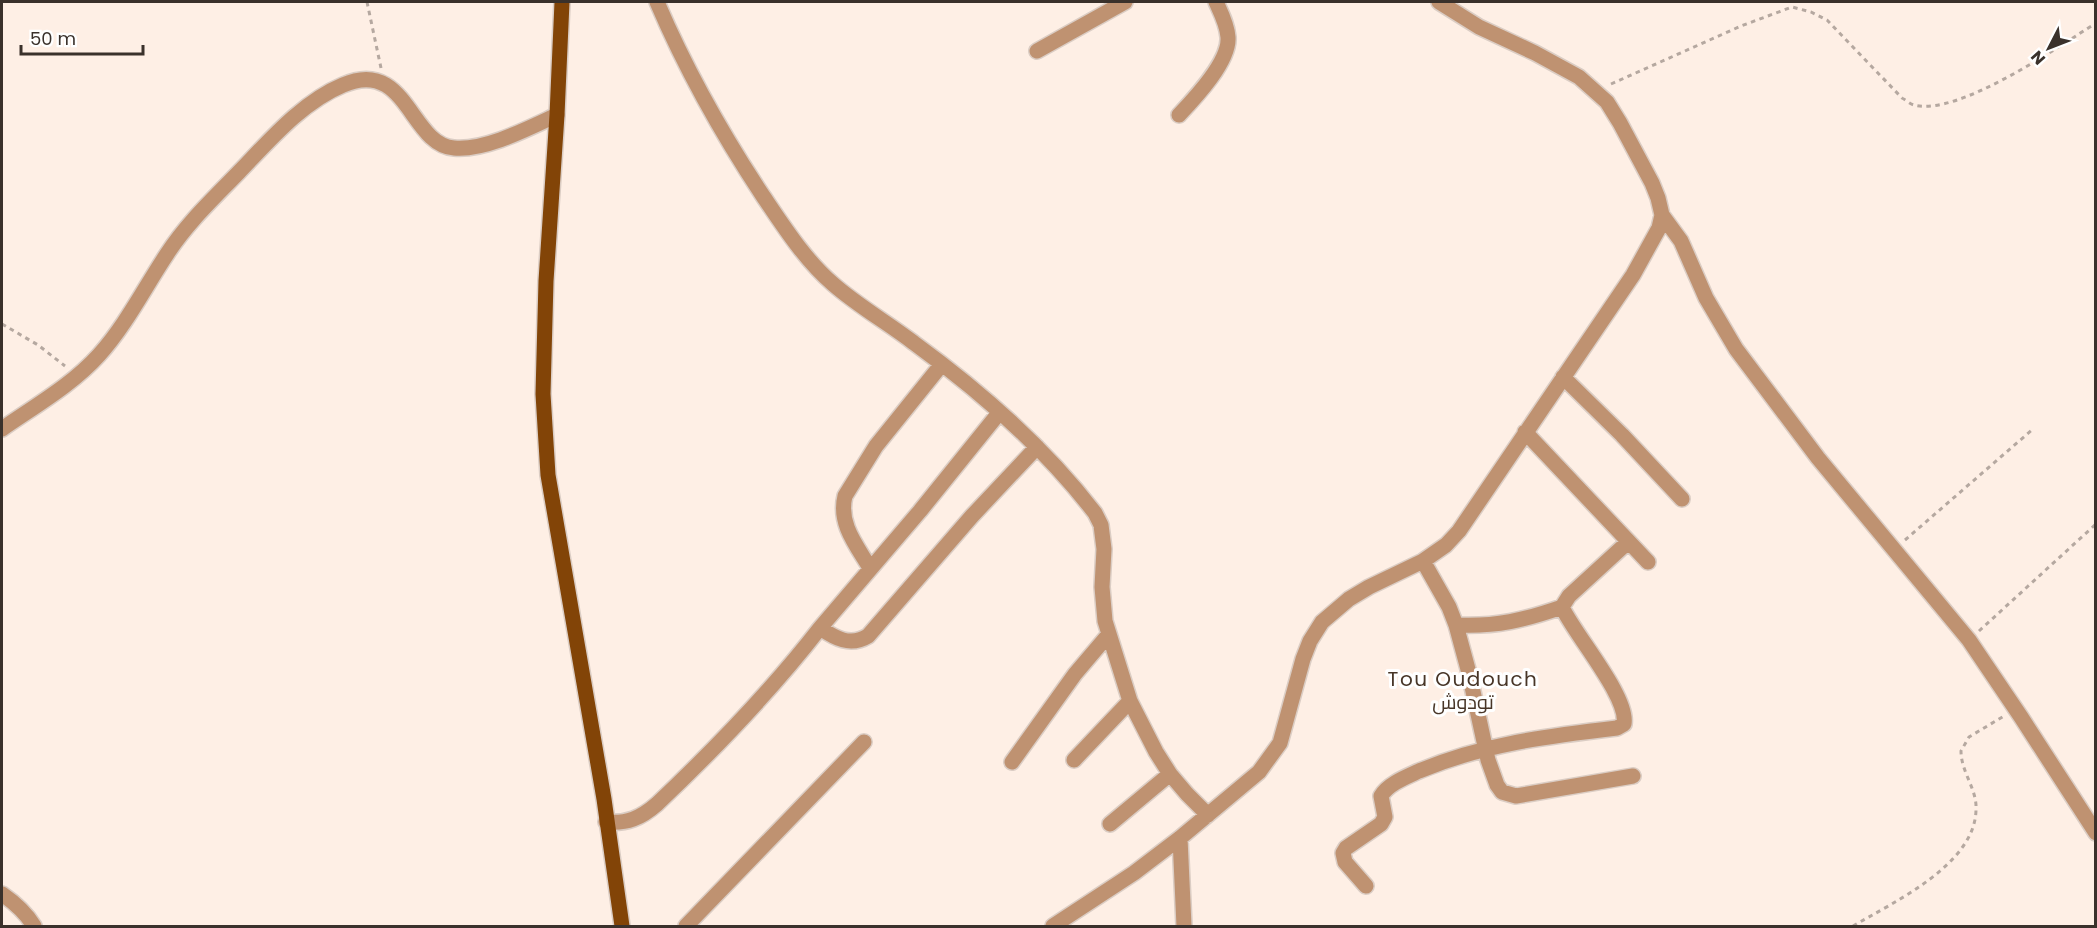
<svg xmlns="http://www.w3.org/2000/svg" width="2097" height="928" font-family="Poppins,Cairo,sans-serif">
<rect width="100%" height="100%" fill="#feefe5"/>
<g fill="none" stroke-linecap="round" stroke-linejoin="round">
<defs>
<path id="minor" d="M657,2C686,70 722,134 763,196C784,227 805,260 833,284C858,306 888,323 914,343C980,391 1045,448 1095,513L1101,525L1104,549L1102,587L1105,621L1130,701L1156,752L1170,774L1187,794L1208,815
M1037,51L1125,2
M1179,115C1195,98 1230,61 1228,37C1227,24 1221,13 1216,2
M1662,215L1681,241L1706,298L1736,349L1818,458L1969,640L2021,717L2096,833
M1563,377L1622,435L1682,499
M999,413L920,511L820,628C835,638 850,647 868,636L972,516L1037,447
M2,429C35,406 72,385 99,355C126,325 145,287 167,254C187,223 214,198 239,172C269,141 302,102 343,85C407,57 410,145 454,148C485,151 529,128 557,115
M1525,432L1648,562
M1423,561L1449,607L1456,625L1469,673L1488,760L1497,785L1502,792L1516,796L1633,776
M870,568C857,546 838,524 845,496L876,446L942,364
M1456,625C1496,627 1525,620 1562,607
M1074,760L1130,701
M1012,762L1075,674L1109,634
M606,822C627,824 641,818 657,804C715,749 771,691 820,628
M1110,824L1170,774
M1180,838L1184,926
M1366,886L1345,862L1343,853L1346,848L1381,824L1385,817L1381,796C1388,784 1406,777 1419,771C1484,744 1548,736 1617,728L1624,724C1629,697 1574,634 1562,607L1569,596L1628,542
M2,894C15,903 26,913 34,926
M686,926L864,742
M1053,926L1134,873L1180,838L1259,772L1280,743L1303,659L1310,641L1322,622L1349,599L1369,587L1423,561L1446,545L1459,531L1633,275L1659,228L1662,215L1658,198L1652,183L1620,123L1607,102L1579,77L1535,53L1479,27L1439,2"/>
<path id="major" d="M562,2L557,115L546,281L543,394L548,475L604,799L622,926"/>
</defs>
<use href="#minor" stroke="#dbcdc4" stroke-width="18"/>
<use href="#major" stroke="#dbcdc4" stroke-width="18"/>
<path stroke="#b5a8a0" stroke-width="3" stroke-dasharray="4.5 4.5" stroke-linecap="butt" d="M367,2L381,68
M1611,84L1741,26L1792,7L1811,12L1827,20L1902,98C1906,100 1910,104 1914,105C1957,117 2058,47 2096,23
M2,324L38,345L65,366
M1905,540L2033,429
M1979,631L2096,524
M1853,926C1894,902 1976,864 1976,809C1977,789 1961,772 1961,751L1969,737L2004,716"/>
<use href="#minor" stroke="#bf9271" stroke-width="15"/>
<use href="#major" stroke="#824407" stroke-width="15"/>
</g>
<g text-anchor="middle" stroke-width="6" stroke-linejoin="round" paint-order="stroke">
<g font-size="20" letter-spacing="1.5" fill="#483628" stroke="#fff">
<text x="1463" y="686">Tou Oudouch<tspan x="1463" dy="23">تودوش</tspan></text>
</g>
</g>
<rect width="2097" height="928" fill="none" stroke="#3a312b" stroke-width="6"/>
<g transform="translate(2049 48) rotate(228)" stroke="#ffffff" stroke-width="4.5" paint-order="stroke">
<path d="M0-4.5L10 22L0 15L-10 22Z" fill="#3a312b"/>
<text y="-9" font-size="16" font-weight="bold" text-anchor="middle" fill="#3a312b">N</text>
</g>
<path d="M21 45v9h122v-9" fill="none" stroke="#3a312b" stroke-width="3"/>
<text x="30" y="45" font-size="18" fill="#3a312b" stroke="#ffffff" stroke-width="4.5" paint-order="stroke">50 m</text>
</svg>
